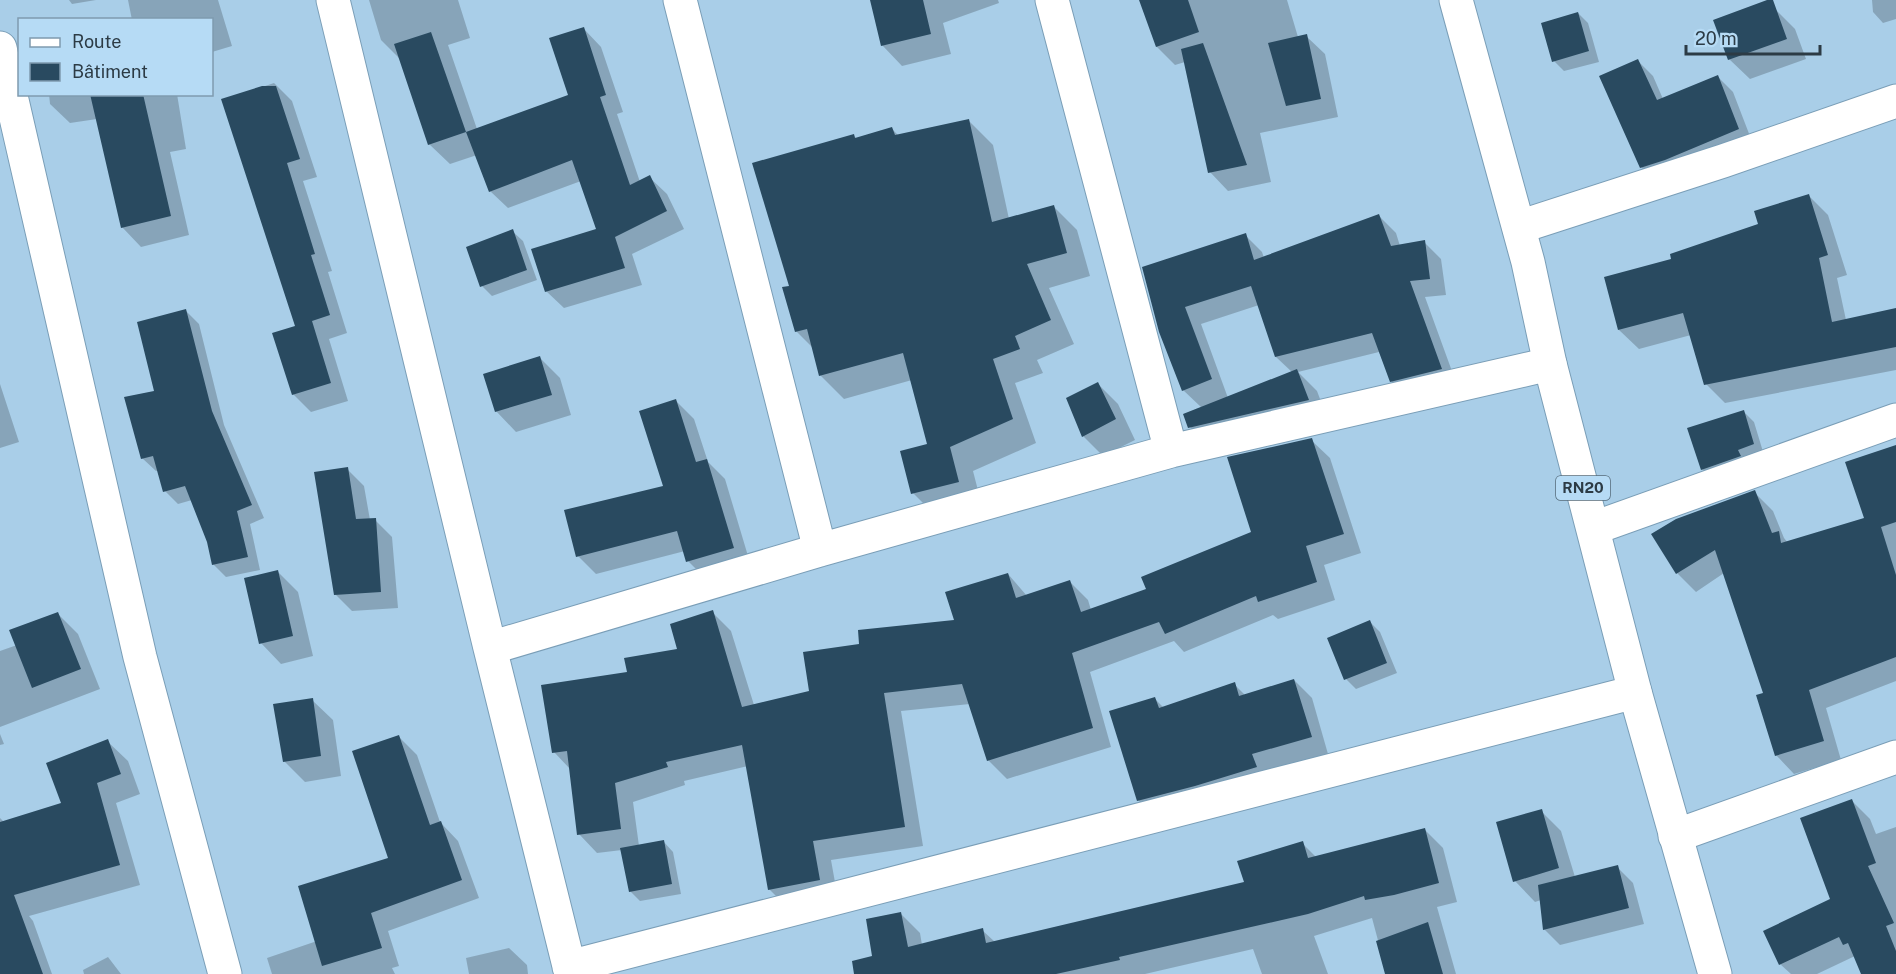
<svg xmlns="http://www.w3.org/2000/svg" width="1896" height="974" font-family="'Public Sans',sans-serif">
<rect width="100%" height="100%" fill="#a9cee8"/>
<path fill="#0003" fill-rule="evenodd" d="M69,0H96L72,4Z
M128,0H218L232,46L212,52V20H132Z
M369,0H458L470,38L448,45L477,129L569,96L584,29L601,47L623,112L617,114L640,182L649,177L667,194L684,229L632,254L642,285L564,308L546,291L597,230L581,181L508,208L490,191L477,155L450,164L429,144L401,60L381,40Z
M871,0H998L999,3L943,23L951,54L902,66L882,45Z
M1140,0H1287L1298,37L1306,36L1325,54L1338,117L1260,133L1271,182L1228,191L1210,172L1196,112L1194,109L1185,62L1175,65L1157,47Z
M1872,0H1896V19L1883,23L1873,12Z
M1775,9L1795,29L1806,59L1750,79L1729,59Z
M1578,13L1588,23L1599,62L1564,71L1554,61Z
M1638,61L1653,76L1663,99L1717,76L1733,92L1753,144L1656,183L1641,167Z
M274,83L292,101L317,177L303,181L332,271L328,272L347,333L329,339L348,401L311,412L293,394L297,327L223,100Z
M49,94H177L186,149L170,152L189,235L141,247L122,227L97,119L70,123L50,104Z
M969,121L993,145L1009,219L1053,206L1077,230L1090,276L1049,288L1074,344L1037,360L1043,373L1015,383L1036,443L973,471L982,506L937,517L913,493L929,445L912,380L844,399L820,375L814,349L796,331L790,287L853,135L857,139L892,129L899,136Z
M1809,196L1828,215L1847,275L1837,278L1846,320L1896,309V370L1725,403L1706,384L1691,335L1639,349L1619,330L1673,260L1760,224Z
M1379,216L1396,233L1400,246L1424,242L1441,259L1446,295L1425,297L1457,385L1408,398L1391,381L1379,352L1298,372L1317,391L1328,420L1210,447L1190,427L1202,408L1183,390L1160,332L1245,235L1262,252L1264,258ZM1259,305L1276,357L1293,373L1228,398L1201,324Z
M512,231L523,241L537,280L492,296L482,286Z
M186,311L199,324L224,425L264,518L250,524L260,570L226,577L213,564L208,541L192,500L178,504L165,491L159,470L156,471L142,458L156,392Z
M540,358L560,378L571,415L516,432L496,411Z
M0,384L19,442L0,448Z
M1098,384L1118,404L1135,440L1103,456L1083,436Z
M676,401L694,419L708,462L725,479L751,566L706,579L688,561L685,551L596,574L578,556L665,487Z
M1744,412L1754,422L1764,455L1712,479L1702,469Z
M1311,440L1330,458L1361,553L1324,565L1335,600L1278,619L1273,615L1184,652L1174,641L1090,672L1111,747L1007,779L988,760L970,704L901,711L923,846L831,860L838,899L788,908L769,889L748,766L684,781L685,785L633,802L639,846L663,841L673,852L681,894L640,901L630,891L622,850L597,853L579,834L571,770L554,752L628,673L679,650L712,612L731,631L754,705L810,692L861,645L956,621L1008,574L1027,596L1069,581L1088,600L1091,610L1148,590L1253,533Z
M1896,447V681L1826,708L1841,760L1794,774L1776,755L1765,694L1724,573L1696,592L1677,573L1653,534L1754,492L1773,511L1784,538L1788,543L1866,519Z
M347,469L364,486L370,520H375L392,537L398,608L352,611L335,594Z
M277,571L298,592L313,656L281,664L261,643Z
M58,614L78,634L100,689L0,727V651L17,645Z
M1370,622L1380,632L1397,673L1356,689L1346,679Z
M1294,680L1312,698L1328,754L1156,818L1138,800L1155,699L1164,708L1234,684L1245,695Z
M312,700L333,720L341,776L305,782L284,761Z
M0,734L4,744L0,745Z
M399,737L417,755L440,822L458,841L479,898L388,931L399,966L392,968L395,974H272L267,958L317,941L390,859Z
M107,741L128,761L140,794L116,803L140,885L29,916L33,921L52,974H1L0,818L4,822L63,804Z
M1852,801L1870,819L1876,834L1896,827V974H1863L1855,956L1817,974H1791L1780,964L1832,900Z
M1541,811L1561,831L1575,877L1617,867L1633,883L1644,924L1560,945L1544,929L1541,900L1535,902L1515,881Z
M1424,829L1443,848L1457,902L1437,907L1456,974H1387L1372,918L1314,936L1328,974H1262L1253,949L1145,974H867L901,914L920,933L922,945L982,930L995,942L1246,883L1302,843L1317,858Z
M509,948L527,965L528,974H469L466,958Z
M108,957L121,974H84L83,970Z"/>
<path fill="#294a60" d="M870,0H923L931,34L881,46Z
M1139,0H1188L1199,32L1156,47Z
M1767,0H1773L1787,39L1728,60L1713,20Z
M1578,12L1589,51L1552,62L1541,23Z
M584,27L606,95L600,97L630,185L650,175L667,211L615,237L625,268L545,292L531,249L596,229L572,160L489,192L466,132L568,95L549,38Z
M431,32L466,132L428,145L394,44Z
M1307,34L1321,99L1286,106L1268,43Z
M1203,43L1247,165L1208,173L1181,49Z
M1638,59L1657,100L1718,75L1739,129L1665,160L1640,168L1599,76Z
M262,86H276L300,159L287,163L315,254L311,255L330,315L312,321L331,383L292,395L272,333L295,326L221,99Z
M90,94H143L171,216L121,228Z
M969,119L992,222L1054,205L1067,253L1027,264L1051,320L1015,336L1020,349L993,359L1013,419L950,447L959,482L911,494L900,451L927,444L903,353L819,376L807,329L795,332L782,287L789,286L752,163L854,134L855,138L892,127L895,135Z
M1809,194L1828,255L1819,258L1832,322L1896,308V347L1704,385L1683,313L1618,330L1604,277L1671,259L1670,254L1758,224L1754,211Z
M1379,214L1391,246L1425,240L1430,279L1410,281L1442,369L1390,382L1372,333L1275,357L1251,286L1185,307L1212,379L1182,391L1159,332L1142,267L1246,233L1254,260Z
M513,229L527,270L480,287L466,247Z
M186,309L212,411L252,505L237,511L248,557L212,565L207,542L185,486L163,492L153,456L141,459L124,397L154,391L137,322Z
M540,356L552,395L495,412L483,374Z
M1297,369L1309,400L1188,428L1183,414Z
M1098,382L1116,419L1082,437L1066,398Z
M676,399L696,462L707,459L734,548L686,562L677,531L576,557L564,510L663,486L639,411Z
M1744,410L1754,444L1738,450L1741,456L1701,470L1687,428Z
M1312,438L1344,534L1306,546L1317,582L1258,602L1256,596L1165,634L1159,622L1072,653L1093,728L987,761L962,684L884,693L905,827L813,841L820,880L768,890L742,745L666,762L668,767L615,783L621,829L577,835L567,751L552,753L541,685L627,672L624,658L677,649L670,624L713,610L742,707L809,691L803,652L859,644L858,630L954,620L945,592L1008,573L1016,598L1070,580L1081,612L1146,589L1141,577L1251,532L1227,457Z
M1896,445V522L1881,527L1896,575V657L1809,690L1824,741L1775,756L1756,695L1763,693L1715,550L1676,574L1651,534L1676,519L1755,490L1772,533L1779,531L1781,543L1864,518L1845,462Z
M348,467L356,519L376,518L381,592L334,595L314,472Z
M278,570L293,636L259,644L244,578Z
M58,612L81,669L32,688L9,630Z
M1370,620L1387,663L1344,680L1327,638Z
M1294,679L1312,737L1252,754L1257,767L1195,786L1137,801L1109,711L1155,697L1159,708L1235,682L1239,696Z
M313,698L321,756L283,762L273,704Z
M399,735L430,825L441,821L462,880L371,913L382,948L322,966L298,886L388,858L352,751Z
M108,739L121,774L97,783L120,865L14,895L43,974H0V822L61,803L46,763Z
M1852,799L1876,863L1868,866L1894,923L1886,926L1896,951V974H1861L1848,943L1843,945L1839,937L1779,965L1763,931L1830,899L1800,818Z
M1542,809L1559,868L1513,882L1496,822Z
M1425,828L1439,883L1394,895L1365,900L1364,896L1308,914L1119,957L1120,960L1056,974H854L852,961L872,956L866,919L901,912L908,947L983,928L986,943L1244,882L1237,861L1303,841L1308,858Z
M664,840L672,884L629,892L620,848Z
M1618,865L1629,908L1543,930L1538,885Z
M1428,922L1443,974H1385L1376,941Z"/>
<g fill="none" stroke-linecap="round" stroke-linejoin="round">
<defs>
<path id="minor" d="M333,0L490,648L820,550L1171,451L1052,0
M680,0L820,550
M0,48L140,657L225,974
M1519,227L1723,161L1896,101
M1171,451L1550,364
M1594,528L1896,420
M490,648L571,974
M1675,836L1896,757
M569,967L1635,692"/>
<path id="primary" d="M1456,0L1528,262L1550,364L1635,692L1715,974"/>
</defs>
<use href="#minor" stroke="#7a9eb7" stroke-width="35"/>
<use href="#primary" stroke="#7a9eb7" stroke-width="35"/>
<use href="#minor" stroke="#fff" stroke-width="33"/>
<use href="#primary" stroke="#fff" stroke-width="33"/>
</g>
<g text-anchor="middle" stroke-width="6" stroke-linejoin="round" paint-order="stroke">
<rect fill="#b6dbf5" stroke="#556b7a" stroke-width="1.5" x="1556" y="476" width="54" height="24" rx="4.5"/>
<g font-size="15" font-weight="bold" fill="#2c3b45">
<text x="1583" y="493">RN20</text>
</g>
</g>
<rect x="18" y="18" width="195" height="78" fill="#b6dbf5" stroke="#7f9baf" stroke-width="1.5"/>
<rect x="30" y="38" width="30" height="9" fill="#ffffff" stroke="#7f9baf" stroke-width="1.5"/>
<text x="72" y="48" font-size="18" fill="#2c3b45">Route</text>
<rect x="30" y="63" width="30" height="18" fill="#294a60" stroke="#7f9baf" stroke-width="1.5"/>
<text x="72" y="78" font-size="18" fill="#2c3b45">Bâtiment</text>
<path d="M1686 45v9h134v-9" fill="none" stroke="#2c3b45" stroke-width="3"/>
<text x="1695" y="45" font-size="18" fill="#2c3b45" stroke="#b6dbf5" stroke-width="4.5" paint-order="stroke">20 m</text>
</svg>
